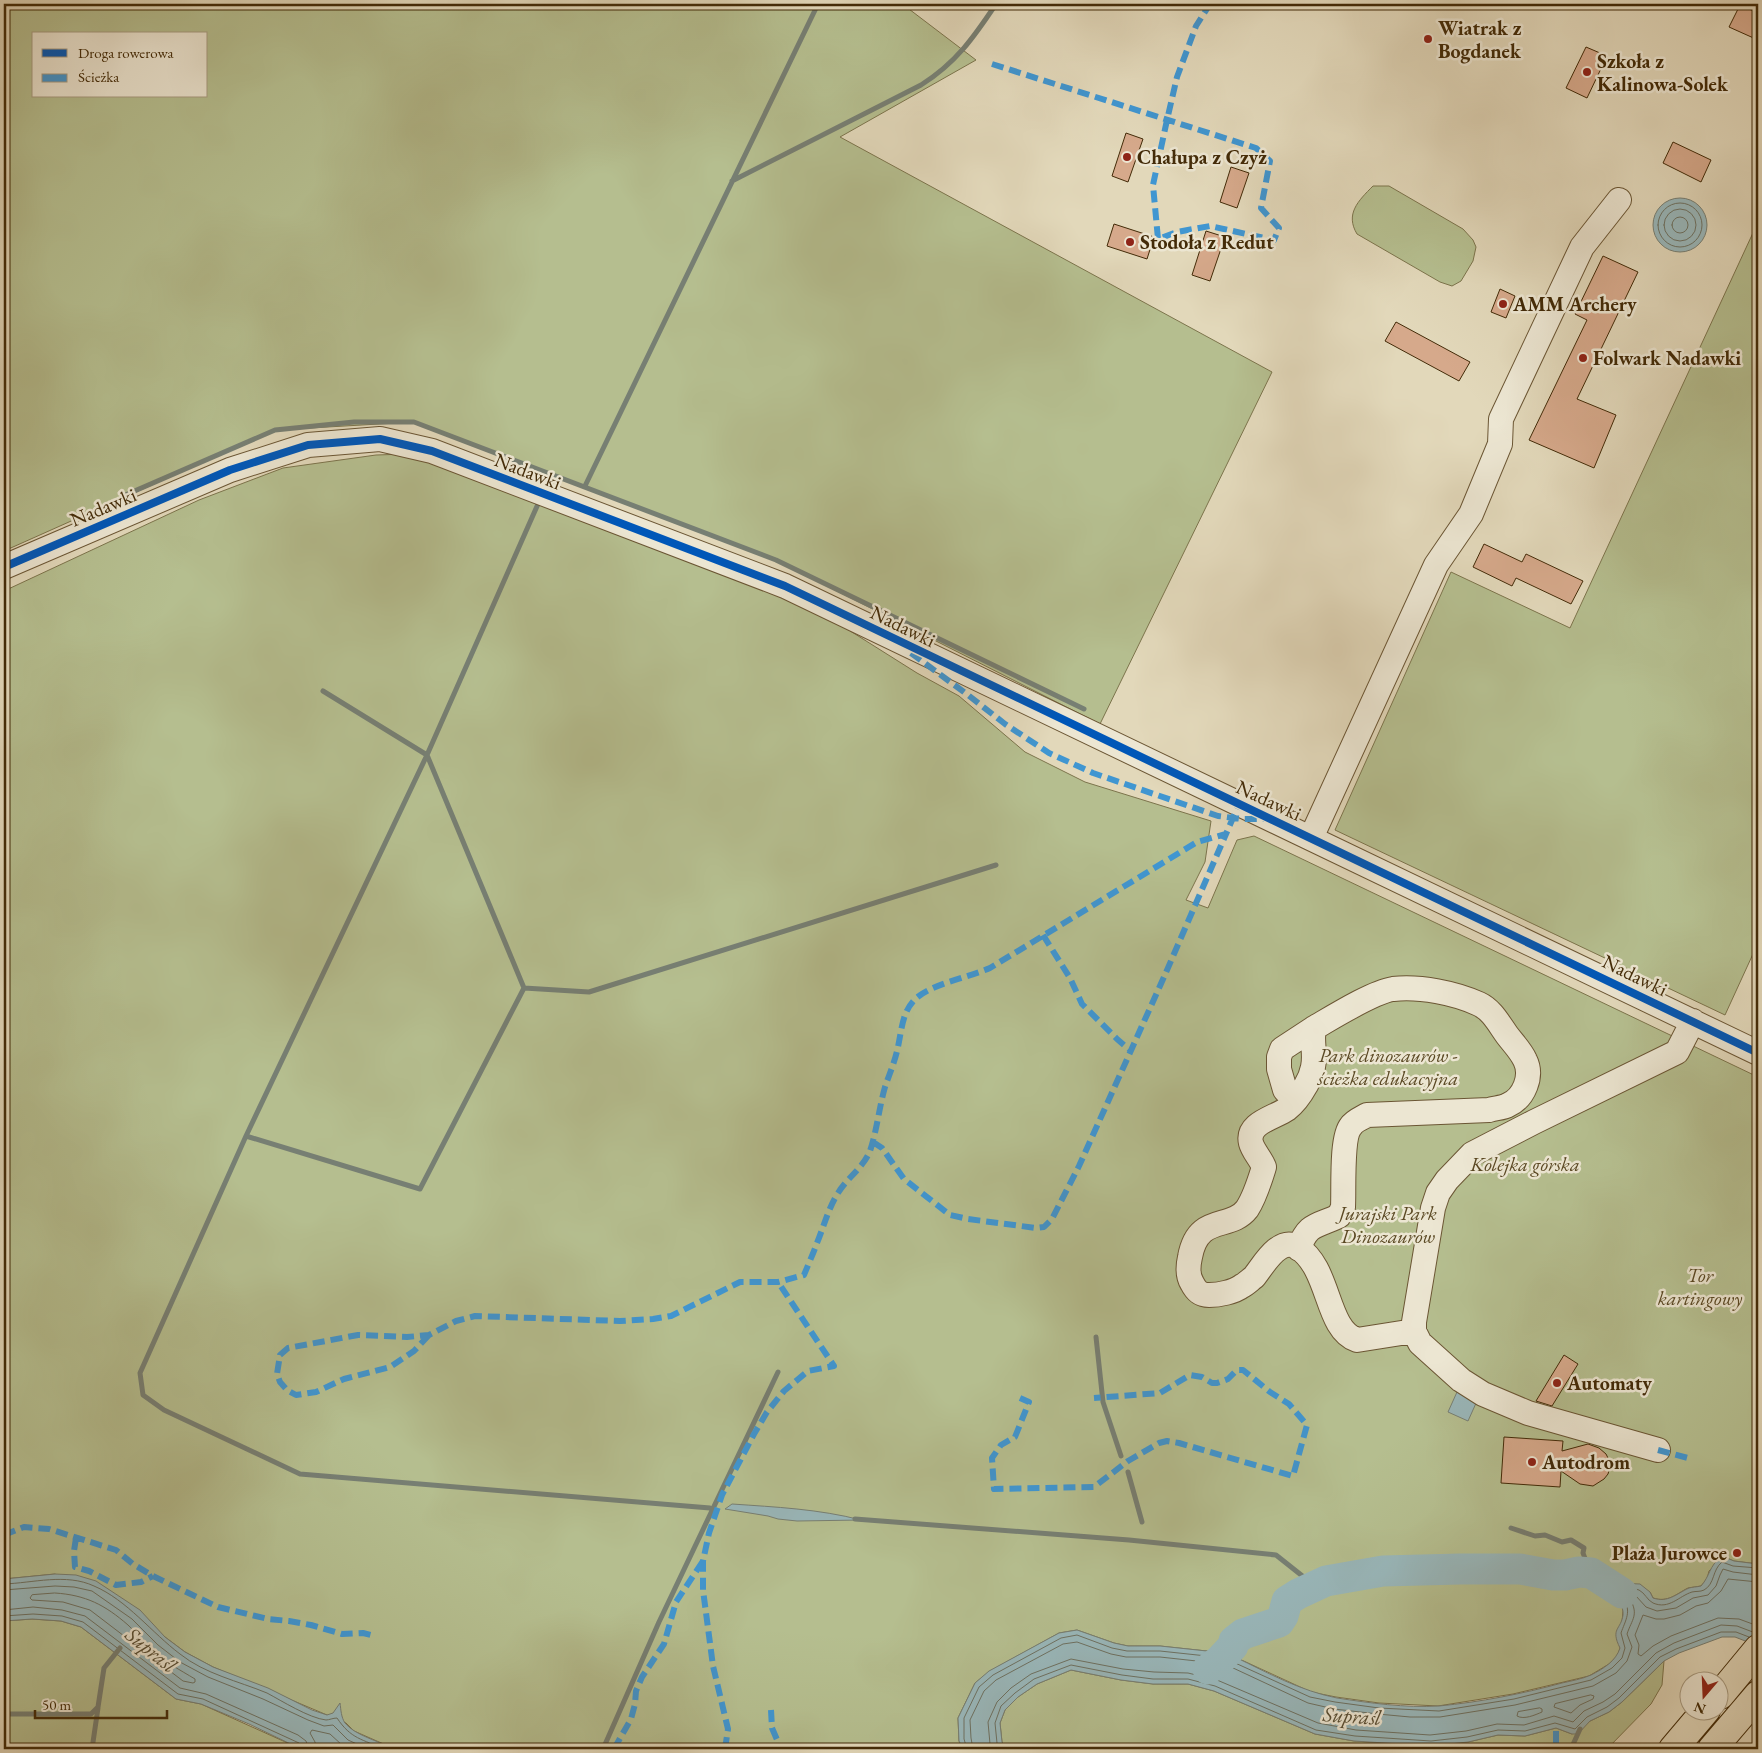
<svg xmlns="http://www.w3.org/2000/svg" width="1762" height="1753" font-family="'EB Garamond',serif">
<rect width="100%" height="100%" fill="#e2d8ba"/>
<filter id="stains"><feTurbulence type="fractalNoise" baseFrequency=".004" numOctaves="4"/><feColorMatrix values="0 0 0 0 .2 0 0 0 0 .09 0 0 0 0 .02 0 0 0 .5 -.17"/></filter>
<radialGradient id="worn" r=".72"><stop offset=".6" stop-color="#630" stop-opacity="0"/><stop offset="1" stop-color="#630" stop-opacity=".3"/></radialGradient>
<path fill="#b5be8f" stroke="#7c744c" fill-rule="evenodd" d="M4,4H906L905,6L976,60L840,137L1272,372L1100,724L776,560L414,422L275,430L4,551ZM34,34H206V96H34Z
M1373,186H1389L1463,229L1473,240L1476,247L1473,261L1461,281L1452,286L1440,282L1357,234C1345,214 1358,201 1373,186Z
M1758,222V943L1725,1015L1335,830L1451,572L1570,628Z
M407,454L497,487L784,598L836,622L917,673L959,696L1025,752L1085,782L1211,821L1205,862L1186,900L1208,908L1237,840L1254,836L1758,1077V1564L1734,1561L1724,1557L1709,1571L1707,1579L1701,1586C1697,1587 1692,1587 1688,1588C1676,1594 1668,1603 1653,1598L1650,1592L1623,1610L1620,1648L1618,1655L1609,1664L1589,1676L1513,1694L1438,1706L1379,1703L1336,1697L1311,1692L1235,1657L1228,1649L1216,1652L1160,1646H1128L1114,1643L1077,1630L1059,1633L990,1671L975,1683L958,1718L959,1741L963,1749H395L354,1731L346,1723L213,1667L185,1652L165,1637L55,1574L4,1579V591L199,500L283,468L376,455Z
M32,1619L61,1621L81,1627L176,1699L201,1704L301,1749H4V1621Z
M1664,1661L1662,1685L1651,1704L1607,1749H1006L1002,1742L1000,1723L1005,1710L1018,1697L1037,1684L1071,1670L1121,1680L1153,1684H1188L1214,1691L1315,1734L1354,1741L1431,1746L1468,1742L1498,1735L1525,1736L1556,1728L1572,1734L1590,1721L1609,1712L1622,1702Z"/>
<path fill="#99b7ba" stroke="#777f73" d="M1653 225a27 27 0 1 1 54 0a27 27 0 1 1-54 0Z
M1457,1392L1477,1401L1468,1421L1448,1412Z
M732,1504C775,1507 819,1509 861,1520L797,1521L778,1519L768,1516L725,1509Z
M1721,1557H1724L1734,1561L1758,1564V1646L1735,1637H1722L1679,1653L1664,1661L1622,1702L1609,1712L1590,1721L1578,1734H1572L1556,1728L1525,1736L1498,1735L1468,1742L1431,1746L1354,1741L1315,1734L1214,1691L1188,1684H1153L1121,1680L1071,1670L1037,1684L1018,1697L1005,1710L1000,1723L1002,1742L1006,1749H963L959,1741L958,1718L975,1683L989,1671L1059,1633L1077,1630L1114,1643L1128,1646H1160L1216,1652L1228,1649L1235,1657C1268,1673 1301,1691 1337,1698C1370,1703 1405,1708 1439,1706C1480,1702 1522,1694 1562,1683C1571,1681 1582,1679 1591,1675C1603,1669 1616,1661 1620,1648C1610,1628 1621,1630 1623,1615C1624,1605 1617,1601 1610,1596C1607,1594 1605,1590 1602,1587C1598,1583 1591,1580 1585,1577V1570L1588,1566L1595,1567L1619,1583L1640,1584L1650,1592L1653,1598C1668,1603 1676,1594 1689,1588C1692,1587 1697,1587 1701,1586C1710,1576 1709,1566 1721,1557Z
M55,1574L76,1575L96,1581L140,1610L165,1637L185,1652L213,1667L268,1688L312,1710L327,1715L333,1713L340,1703C341,1710 341,1717 345,1723C354,1735 381,1742 394,1749H301L249,1724L201,1704L176,1699L81,1627L61,1621L32,1619L4,1621V1579Z"/>
<g fill="none" stroke-linecap="round" stroke-linejoin="round">
<path stroke="#6e7161" stroke-width="1" d="M1658 225a22 22 0 1 1 44 0a22 22 0 1 1-44 0Z
M1664 225a16 16 0 1 1 32 0a16 16 0 1 1-32 0Z
M1672 225a8 8 0 1 1 16 0a8 8 0 1 1-16 0Z
M1758,1582L1728,1579L1721,1591L1708,1603L1696,1606L1680,1615L1664,1619H1656L1643,1615L1635,1635L1639,1645L1638,1654L1641,1656L1653,1646L1671,1636L1718,1618L1739,1619L1758,1626
M4,1584C33,1583 66,1573 94,1586C127,1600 152,1633 180,1654C205,1674 238,1681 267,1693C282,1701 309,1718 326,1720C329,1720 333,1718 337,1718C351,1739 362,1739 384,1749
M4,1590L55,1586L74,1587L92,1591L132,1619L158,1645L180,1662L208,1677L263,1699L308,1720L324,1726L333,1725L348,1740L368,1749
M55,1593C86,1595 105,1605 128,1625C137,1633 144,1643 153,1651C165,1662 180,1670 195,1679V1682L193,1683L183,1681L90,1610L63,1602L32,1600L30,1598L32,1595Z
M4,1610L33,1607L62,1610L85,1616L180,1688L206,1694L298,1735L306,1741L309,1749
M4,1616L33,1614L62,1616L83,1622L178,1694L203,1699L299,1743L302,1749
M1591,1695L1594,1696L1593,1699L1580,1705L1571,1713L1554,1707L1555,1704Z
M1540,1708L1542,1709V1712C1535,1715 1524,1720 1517,1716L1518,1712Z
M316,1749L315,1742L310,1733L312,1730L330,1734L342,1745L349,1749
M967,1749L964,1739V1718L979,1687L993,1675L1061,1638L1077,1635L1112,1648L1127,1651H1160L1216,1657L1226,1655L1233,1662L1310,1697L1335,1702L1379,1708L1439,1711L1514,1699L1591,1680L1612,1668L1622,1658L1625,1648L1621,1633C1625,1621 1633,1610 1622,1598C1619,1595 1615,1593 1612,1590L1613,1586C1620,1588 1632,1587 1639,1590C1645,1593 1647,1600 1653,1603C1669,1610 1679,1596 1692,1592C1696,1591 1700,1592 1704,1590C1715,1584 1712,1570 1722,1562L1733,1566L1758,1568
M973,1749L971,1738L970,1720L984,1691L996,1680L1063,1644L1077,1642L1111,1654L1126,1657H1160L1215,1663L1224,1662L1231,1667L1308,1703L1334,1709L1378,1714L1410,1717H1440L1515,1705L1593,1686L1616,1673L1627,1661L1632,1647L1627,1634C1632,1619 1639,1615 1630,1599L1631,1596H1636L1646,1607L1657,1611L1676,1608L1693,1598L1708,1595L1716,1586L1720,1575L1723,1569L1733,1572L1758,1575
M993,1749L990,1744L988,1722L997,1702L1011,1688L1031,1674L1071,1659L1123,1669L1154,1672L1188,1673L1217,1680L1318,1723L1356,1730L1430,1735L1466,1731L1497,1724L1524,1725L1554,1716L1573,1722L1584,1711L1603,1702L1615,1694L1656,1653L1674,1643L1721,1625L1737,1626L1758,1634
M1000,1749L997,1743L995,1723L1001,1706L1015,1693L1034,1679L1071,1665L1122,1675L1153,1679H1188L1215,1686L1316,1730L1355,1736L1431,1741L1467,1737L1498,1730L1525,1731L1555,1723L1575,1729L1587,1717L1607,1707L1619,1698L1660,1657L1676,1649L1721,1632H1736L1749,1637"/>
<path stroke="#777f73" stroke-width="5" d="M732,181L921,85C956,63 974,37 996,4
M585,486L818,4
M123,496L275,430L354,422H414L776,560L1084,709
M538,504L427,755L246,1136L140,1373L143,1395L164,1410L300,1474L710,1508
M323,691L427,755L524,988
M246,1136L420,1189L524,988L589,992L996,865
M1096,1337L1103,1402L1121,1456
M1128,1472L1142,1522
M855,1519L1129,1540L1276,1555L1315,1586
M1511,1528L1535,1536L1545,1535L1562,1542L1571,1540L1584,1548L1583,1553L1590,1572
M4,1714H91L98,1707L104,1668L120,1648
M92,1749L98,1708
M603,1749L659,1622L778,1372
M1571,1749L1580,1729"/>
<path stroke="#99b7ba" stroke-width="31" d="M1208,1669L1219,1661L1233,1646L1234,1641L1243,1634L1279,1622L1283,1616L1287,1601L1298,1594L1326,1581L1383,1571L1460,1569H1520L1553,1575H1565L1579,1572L1591,1573L1622,1593"/>
</g>
<path fill="#d6a98b" stroke="#432b08" d="M1740,5L1758,13V40L1729,27Z
M1586,47L1607,56L1587,98L1566,88Z
M1126,133L1143,139L1128,182L1112,176Z
M1673,142L1711,160L1701,182L1663,163Z
M1231,167L1249,173L1237,208L1220,202Z
M1114,224L1154,237L1147,259L1107,246Z
M1206,231L1225,237L1210,281L1192,275Z
M1603,256L1638,272L1577,399L1616,415L1594,468L1529,440L1587,320L1575,314Z
M1500,289L1515,296L1506,318L1491,312Z
M1396,322L1470,362L1459,381L1385,341Z
M1484,544L1522,562L1526,554L1583,581L1571,604L1516,578L1512,586L1473,567Z
M1564,1355L1578,1364L1552,1406L1536,1401Z
M1504,1437L1563,1441L1562,1451L1588,1444L1599,1448L1606,1454L1609,1460L1610,1467L1608,1474L1604,1479L1593,1486L1580,1484L1561,1471L1560,1487L1501,1483Z"/>
<g fill="none" stroke-linecap="round" stroke-linejoin="round">
<defs>
<path id="minor" d="M4,567L230,470L308,445L380,439L432,451L785,586L1758,1053
M1311,838L1436,565L1471,514L1500,444L1501,419L1582,247L1619,200
M1295,1101L1285,1090L1279,1069V1057L1282,1049L1314,1028
M1299,1249C1307,1223 1318,1226 1339,1216L1343,1207C1344,1190 1341,1137 1351,1126C1354,1121 1362,1118 1367,1115L1489,1110C1495,1108 1503,1108 1508,1105C1524,1098 1533,1076 1525,1060C1521,1051 1513,1043 1507,1035C1499,1024 1492,1010 1479,1004C1455,993 1420,986 1393,989C1373,992 1333,1017 1314,1028C1311,1041 1316,1054 1313,1067C1312,1072 1309,1080 1306,1085C1301,1094 1295,1103 1287,1109C1274,1118 1246,1123 1251,1143C1253,1151 1261,1159 1264,1167C1260,1180 1255,1197 1247,1209C1230,1231 1198,1213 1190,1257C1188,1266 1187,1275 1192,1283C1196,1291 1200,1295 1209,1295C1219,1295 1234,1292 1242,1286C1246,1284 1250,1280 1254,1277C1263,1266 1279,1236 1297,1247C1331,1268 1325,1329 1357,1340L1414,1331
M1658,1450L1528,1413L1483,1394L1461,1380L1420,1343L1414,1331V1322L1433,1208L1438,1193L1447,1180L1472,1154L1534,1122L1677,1052L1693,1021"/>
<path id="highway" d="M1720,1695L1758,1649
M1673,1749L1706,1710
M1712,1749L1758,1695"/>
</defs>
<use href="#minor" stroke="#6b5634" stroke-width="26"/>
<use href="#highway" stroke="#432b08" stroke-width="30"/>
<use href="#minor" stroke="#ece6d2" stroke-width="24"/>
<use href="#highway" stroke="#e2d8ba" stroke-width="28"/>
<path stroke="#4096d1" stroke-width="6" stroke-dasharray="12 6" stroke-linecap="butt" d="M992,64L1256,148L1270,161L1261,208L1279,228L1274,240L1210,226L1177,232L1158,239L1153,185L1167,120L1177,77L1196,26L1210,4
M911,653L968,695L1005,724L1049,753L1093,773L1218,816L1242,819H1266
M1043,935L1070,978L1082,1004L1117,1039L1131,1051
M873,1142L882,1148L904,1179L950,1215L968,1219L1036,1228L1044,1227L1052,1219L1079,1166L1164,977L1226,834
M429,1335L414,1351L390,1367L344,1379L316,1392L296,1395L287,1390L280,1382L277,1374L280,1355L288,1348L358,1335L407,1337L429,1335L456,1321L475,1316L620,1321L653,1319L671,1316L740,1282H778L804,1275C808,1265 813,1254 817,1243C824,1226 828,1209 838,1193C847,1178 863,1168 870,1151C877,1130 879,1108 885,1087C889,1075 894,1064 897,1051C902,1032 901,1009 919,996C936,983 969,977 990,968L1197,842L1226,834L1239,804
M1020,1398L1029,1402L1015,1437L1001,1445L992,1458L994,1489L1094,1487L1128,1461L1159,1443L1167,1441L1179,1443L1293,1476L1307,1425L1289,1404L1270,1392L1243,1370H1237L1228,1379L1217,1383H1212L1202,1377L1190,1375L1160,1393L1094,1398
M1658,1450L1688,1458
M4,1535L24,1527L49,1529L116,1550L133,1564L153,1576L218,1607L268,1619L289,1621L311,1625L342,1634L363,1633L375,1636
M76,1538L74,1551L75,1567L89,1571L116,1585L141,1582L153,1576
M771,1710L772,1728L781,1749
M1556,1731V1749
M614,1749L631,1719L635,1704L636,1691L642,1677L664,1644L676,1602L703,1561
M725,1749L728,1729L713,1666L703,1590V1561L709,1533L722,1495L754,1434L767,1412L784,1391L808,1371L834,1366L778,1282"/>
<defs>
<path id="cycleway" d="M4,567L230,470L308,445L380,439L432,451L785,586L1758,1053"/>
</defs>
<use href="#cycleway" stroke="#ece6d2" stroke-width="11"/>
<use href="#cycleway" stroke="#0057b8" stroke-width="8"/>
</g>
<g fill="#8f2418" stroke="#ece6d2" stroke-width="2">
<circle cx="1428" cy="39" r="5"/>
<circle cx="1587" cy="72" r="5"/>
<circle cx="1127" cy="157" r="5"/>
<circle cx="1130" cy="242" r="5"/>
<circle cx="1503" cy="304" r="5"/>
<circle cx="1583" cy="358" r="5"/>
<circle cx="1557" cy="1383" r="5"/>
<circle cx="1532" cy="1462" r="5"/>
<circle cx="1737" cy="1553" r="5"/>
</g>
<g text-anchor="middle" stroke-width="5" stroke-linejoin="round" paint-order="stroke">
<g font-size="20" font-weight="bold" fill="#432b08" stroke="#ece6d2" text-anchor="start">
<text x="1438" y="35">Wiatrak z<tspan x="1438" dy="23">Bogdanek</tspan></text>
<text x="1597" y="68">Szkoła z<tspan x="1597" dy="23">Kalinowa-Solek</tspan></text>
<text x="1137" y="164">Chałupa z Czyż</text>
<text x="1140" y="249">Stodoła z Redut</text>
<text x="1513" y="311">AMM Archery</text>
<text x="1593" y="365">Folwark Nadawki</text>
<text x="1567" y="1390">Automaty</text>
<text x="1542" y="1469">Autodrom</text>
<text x="1727" y="1560" text-anchor="end">Plaża Jurowce</text>
</g>
<g font-size="20" fill="#432b08" stroke="#ece6d2">
<text transform="translate(528 471) rotate(21)" y="7">Nadawki</text>
<text transform="translate(103 507) rotate(-23)" y="7">Nadawki</text>
<text transform="translate(903 626) rotate(26)" y="7">Nadawki</text>
<text transform="translate(1269 800) rotate(25)" y="7">Nadawki</text>
<text transform="translate(1635 975) rotate(26)" y="7">Nadawki</text>
</g>
<g font-size="20" font-style="italic" fill="#5a4823" stroke="#ece6d2">
<text x="1388" y="1062">Park dinozaurów -<tspan x="1388" dy="23">ścieżka edukacyjna</tspan></text>
<text x="1525" y="1171">Kolejka górska</text>
<text x="1388" y="1220">Jurajski Park<tspan x="1388" dy="23">Dinozaurów</tspan></text>
<text x="1700" y="1282">Tor<tspan x="1700" dy="23">kartingowy</tspan></text>
</g>
<g font-size="21" font-style="italic" fill="#584e34" stroke="#ece6d2">
<text transform="translate(151 1650) rotate(39)" y="7">Supraśl</text>
<text transform="translate(1352 1716) rotate(4)" y="7">Supraśl</text>
</g>
</g>
<rect width="1762" height="1753" fill="none" stroke="#e2d8ba" stroke-width="20"/>
<rect x="5" y="5" width="1752" height="1743" fill="none" stroke="#432b08" stroke-width="2.5"/>
<rect x="10" y="10" width="1742" height="1733" fill="none" stroke="#432b08"/>
<rect x="32" y="32" width="175" height="65" fill="#ece6d2" stroke="#a89b81"/>
<rect x="42" y="49" width="25" height="8" fill="#0057b8" stroke="#a89b81"/>
<text x="78" y="58" font-size="15" fill="#432b08">Droga rowerowa</text>
<rect x="42" y="74" width="25" height="8" fill="#4096d1" stroke="#a89b81"/>
<text x="78" y="82" font-size="15" fill="#432b08">Ścieżka</text>
<g transform="translate(1704 1696) rotate(199)"><circle r="24" fill="#ece6d2" stroke="#a89b81"/>
<path d="M0-4L9 19L0 12L-9 19Z" fill="#8f2418"/>
<text y="-8" font-size="14" font-weight="bold" text-anchor="middle" fill="#432b08">N</text>
</g>
<path d="M35 1710v8h132v-8" fill="none" stroke="#432b08" stroke-width="2.5"/>
<text x="42" y="1710" font-size="15" fill="#432b08" stroke="#ece6d2" stroke-width="4" paint-order="stroke">50 m</text>
<rect width="100%" height="100%" filter="url(#stains)"/>
<rect width="100%" height="100%" fill="url(#worn)"/>
</svg>
